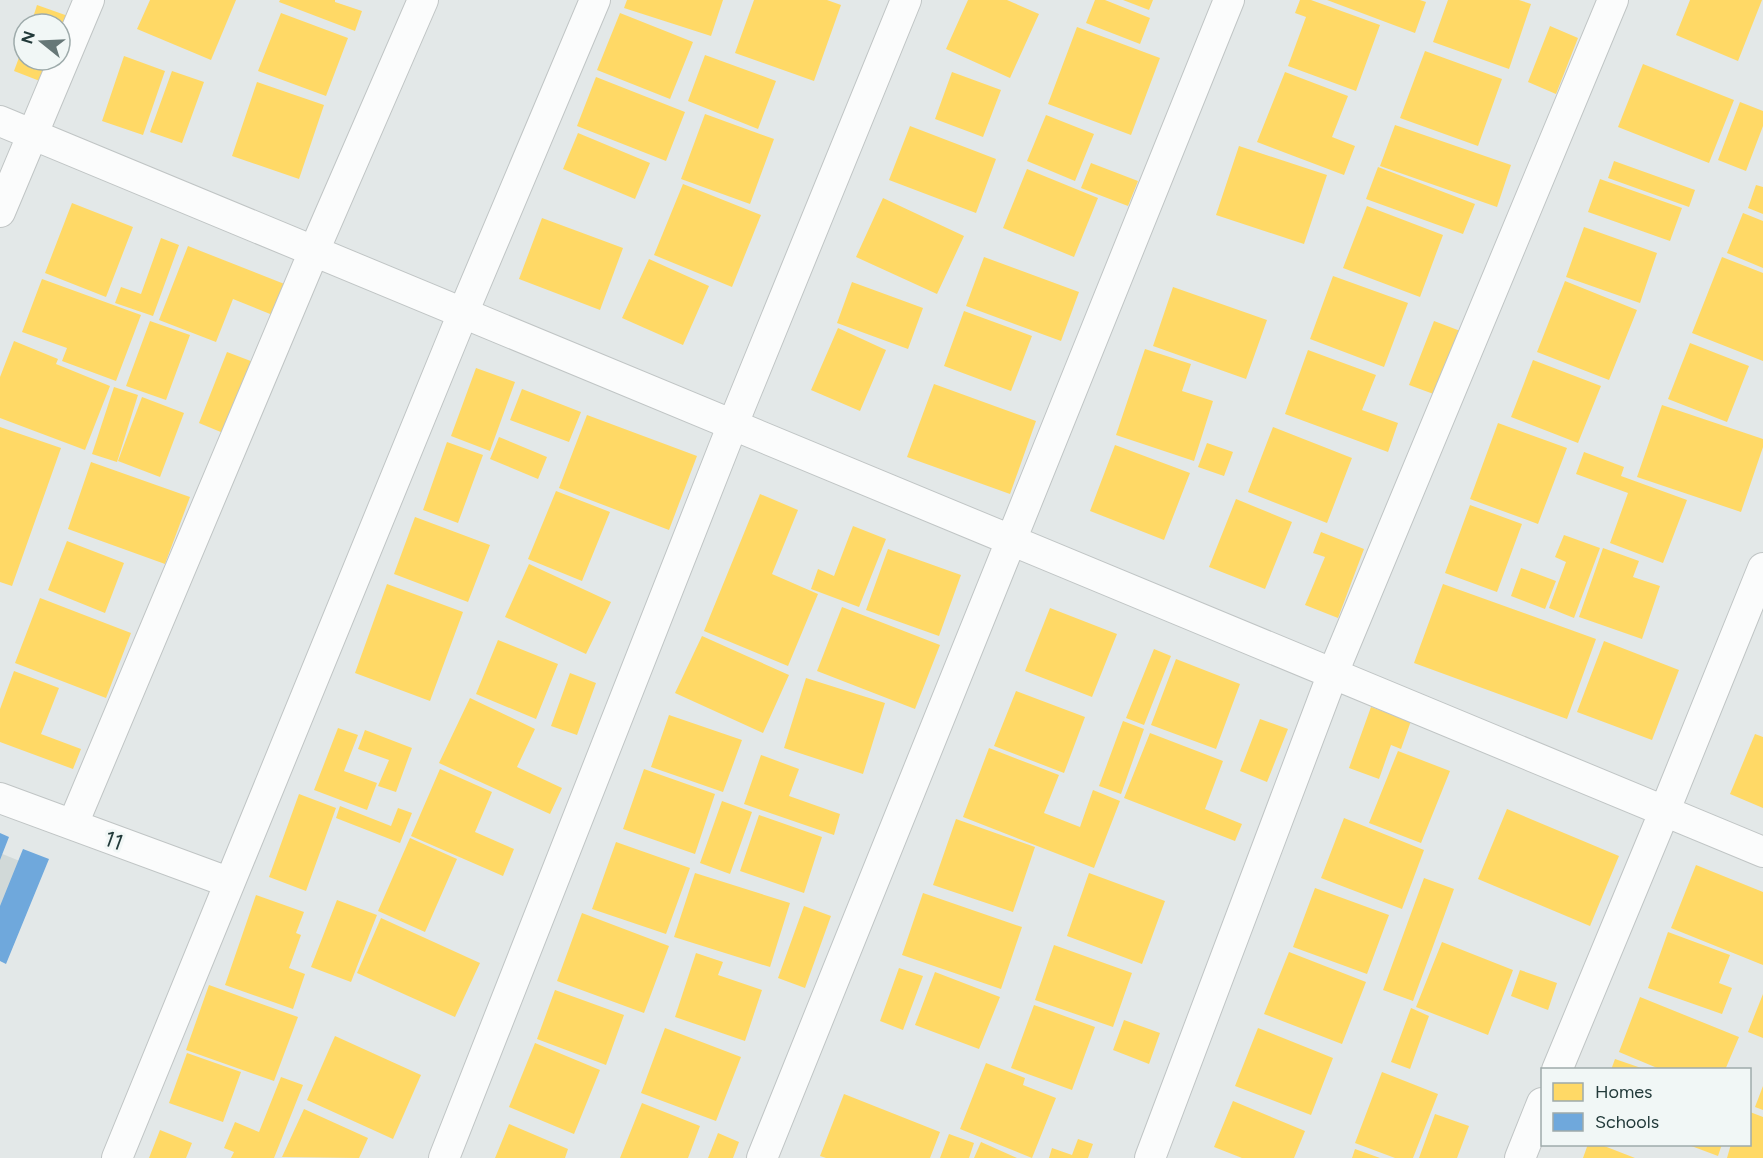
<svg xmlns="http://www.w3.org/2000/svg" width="1763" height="1158" font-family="Figtree,sans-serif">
<rect width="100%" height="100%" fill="#e3e8e8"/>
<path fill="#d1d9d8" d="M0,853L37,868L0,960Z"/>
<path fill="#ffd966" d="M150,0H236L211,60L137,29Z
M280,0H335V2L362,11L355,31L279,2Z
M627,0H723L711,36L624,8Z
M754,0H827L841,5L814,81L735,53Z
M968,0H1007L1039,14L1010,78L946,49Z
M1095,0H1105L1150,18L1140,44L1086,23Z
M1123,0H1153L1149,10Z
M1300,0H1311L1380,25L1356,91L1288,66L1306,17L1295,13Z
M1327,0H1420L1426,2L1415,33Z
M1448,0H1519L1531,4L1509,69L1433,42Z
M1690,0H1762L1738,61L1676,35Z
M37,5L68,16L60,39V24H31Z
M281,13L348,38L326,96L258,71Z
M620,13L693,42L670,99L597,70Z
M1550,26L1578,38L1556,94L1528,82Z
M1077,27L1160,58L1131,135L1048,104Z
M24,44V60H53L45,83L14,71Z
M1425,51L1502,79L1478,146L1400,118Z
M705,55L776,81L758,129L688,101Z
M124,56L165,71L143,135L102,121Z
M1643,64L1734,100L1709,163L1618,127Z
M172,71L204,82L182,143L150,132Z
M952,72L1001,90L983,137L935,119Z
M1285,72L1348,96L1332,137L1355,146L1344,175L1257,142Z
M596,77L685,112L666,161L577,126Z
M257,82L324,105L299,179L232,156Z
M1740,102L1763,111V126L1746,171L1718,160Z
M705,114L774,139L750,204L681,179Z
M1046,115L1094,134L1075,181L1027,161Z
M1395,125L1511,165L1497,207L1380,166Z
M910,126L996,159L976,213L889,180Z
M578,133L650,163L635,199L563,169Z
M1239,146L1327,175L1304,244L1216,215Z
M1614,161L1695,190L1689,207L1608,178Z
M1091,163L1138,181L1128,206L1081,188Z
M1378,167L1475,204L1463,234L1366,199Z
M1027,169L1098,198L1074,257L1003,228Z
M1600,179L1682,208L1670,241L1588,212Z
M683,184L761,215L732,287L654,255Z
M1756,185L1763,187V214L1748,208Z
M883,198L964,236L937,294L856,257Z
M72,203L133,227L106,297L45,273Z
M1367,206L1443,235L1420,297L1343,268Z
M1743,213L1763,221V268L1727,253Z
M542,218L623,248L600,310L519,279Z
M1584,227L1657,253L1640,303L1566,277Z
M161,238L179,245L153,316L115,303L121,287L141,294Z
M188,246L287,285L275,316L233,299L216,342L159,320Z
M984,257L1079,292L1061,341L966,306Z
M1722,257L1763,273V361L1692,333Z
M649,259L709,286L683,345L622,318Z
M1333,276L1408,303L1384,367L1310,339Z
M42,279L141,315L116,381L62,361L67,348L22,332Z
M1565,281L1637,310L1609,380L1537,352Z
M852,282L923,308L908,349L837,323Z
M1173,287L1267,320L1246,379L1153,346Z
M964,311L1032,336L1011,391L944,366Z
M150,321L190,335L166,400L126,386Z
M1434,321L1463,332L1439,396L1409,385Z
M838,328L886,350L860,411L811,390Z
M14,341L58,359L56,364L110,386L85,450L0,418V377Z
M1690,343L1749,366L1727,422L1668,399Z
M1145,349L1191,364L1182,391L1213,401L1194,461L1116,435Z
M1308,350L1376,375L1362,410L1398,423L1388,452L1285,414Z
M227,352L256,363L228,435L199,423Z
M1533,360L1601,386L1578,443L1511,417Z
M476,368L515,382L490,451L451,436Z
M934,384L1036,421L1010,494L907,457Z
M114,387L138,395L117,462L92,454Z
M522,389L581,412L569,442L510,420Z
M142,397L184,413L160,477L118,461Z
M1662,405L1763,439V447L1741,512L1637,477Z
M587,415L697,456L669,530L559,488Z
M1498,423L1567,448L1538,524L1470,499Z
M0,427L61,448L12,586L0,582Z
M1273,427L1352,458L1327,523L1248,492Z
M499,437L547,457L538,479L490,459Z
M447,442L483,455L458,523L423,510Z
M1207,443L1233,452L1224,476L1198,467Z
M1115,445L1190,473L1164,540L1090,511Z
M1584,452L1624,467L1621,476L1687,500L1663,563L1610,543L1628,493L1576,474Z
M91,462L190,497L165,564L68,529Z
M556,491L610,512L582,581L528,559Z
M760,494L798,510L772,574L818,594L788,666L704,631Z
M1236,499L1292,522L1265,589L1209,567Z
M1470,505L1522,524L1497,592L1445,573Z
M415,517L490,545L468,602L394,574Z
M853,526L886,539L859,607L811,589L818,569L834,576Z
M1321,532L1364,549L1338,618L1305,605L1325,557L1313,553Z
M1564,535L1600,548L1574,618L1549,608L1566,562L1555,557Z
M67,541L124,563L105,613L48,590Z
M1603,548L1639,561L1633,577L1660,586L1642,639L1579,617Z
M888,549L961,575L939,636L866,610Z
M529,564L611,602L586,654L505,617Z
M1521,568L1556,581L1545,609L1511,596Z
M387,584L463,612L430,701L355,673Z
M1443,584L1596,639L1567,719L1414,663Z
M40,598L131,633L106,698L15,663Z
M842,607L940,645L915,709L817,671Z
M1050,608L1117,634L1092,697L1025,671Z
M702,636L789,675L763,733L675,693Z
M498,640L558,664L536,719L476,694Z
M1604,641L1679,670L1652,740L1577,712Z
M1154,649L1171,656L1144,725L1126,718Z
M1176,659L1240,684L1216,749L1151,725Z
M14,671L59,688L41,734L81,749L73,769L0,742V709Z
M570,673L596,683L577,735L551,726Z
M806,678L885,703L863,774L784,748Z
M1016,691L1085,717L1064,773L994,746Z
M470,698L535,729L517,767L562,788L550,814L439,763Z
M1371,707L1411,721L1401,749L1391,745L1379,779L1349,768Z
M669,715L742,740L723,792L651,767Z
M1260,719L1288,729L1267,782L1240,771Z
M1123,721L1144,729L1121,794L1099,786Z
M338,728L358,735L344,771L377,783L367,810L314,790Z
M365,730L412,748L396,792L378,786L389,760L358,749Z
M1150,733L1223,761L1205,809L1242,824L1235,841L1124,798Z
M1755,734L1763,737V808L1730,794Z
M989,748L1059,775L1044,813L1080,827L1093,790L1120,801L1094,868L963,817Z
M1398,751L1450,771L1421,843L1369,823Z
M761,755L799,769L789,796L840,814L834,835L744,804Z
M440,769L492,792L475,832L514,849L503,876L411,836Z
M644,769L715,794L695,854L623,829Z
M299,794L336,808L306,891L269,877Z
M722,801L752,812L730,874L700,863Z
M340,806L391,826L398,808L412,813L400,843L336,818Z
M1507,809L1619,856L1590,926L1478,879Z
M759,815L822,837L804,893L740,871Z
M1344,818L1424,850L1402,909L1321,878Z
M956,819L1035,847L1013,912L933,885Z
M410,838L457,859L425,932L378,911Z
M616,842L690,868L666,934L592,909Z
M1696,865L1763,892V965L1671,928Z
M695,873L790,903L770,967L674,937Z
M1089,873L1165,901L1142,964L1067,936Z
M1424,878L1454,889L1413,1001L1383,990Z
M1315,888L1389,915L1367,974L1293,947Z
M923,893L1022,927L1001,989L902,955Z
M256,895L304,912L296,933L301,935L289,968L305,974L293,1009L225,985Z
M337,900L377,915L351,982L311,967Z
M804,906L831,916L805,988L778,978Z
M582,913L669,946L644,1013L557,981Z
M381,918L480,963L455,1017L357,973Z
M1668,932L1730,955L1719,983L1732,988L1722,1014L1648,988Z
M1442,942L1513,970L1488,1035L1416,1007Z
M1054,945L1132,973L1113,1027L1035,1000Z
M1289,952L1366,982L1342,1044L1264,1014Z
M696,953L723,962L718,975L762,990L745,1041L675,1017Z
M899,968L923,976L903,1030L880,1021Z
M1520,970L1557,983L1548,1010L1511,996Z
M935,972L1000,997L979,1049L915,1025Z
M209,985L298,1017L274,1081L186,1050Z
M555,990L624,1015L606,1065L537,1039Z
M1763,994V1038L1748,1032Z
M1640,997L1739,1037L1725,1070H1662L1619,1052Z
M1034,1005L1095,1027L1072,1090L1011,1068Z
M1411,1008L1429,1016L1410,1069L1391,1062Z
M1124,1020L1160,1033L1149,1064L1113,1050Z
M665,1028L741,1057L716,1121L641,1093Z
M1258,1028L1333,1058L1311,1115L1235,1086Z
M335,1036L421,1075L393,1139L307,1100Z
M535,1043L600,1070L574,1134L509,1107Z
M187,1053L241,1072L223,1122L169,1103Z
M1615,1059L1644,1069V1070H1611Z
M986,1063L1025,1078L1023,1085L1056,1098L1032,1158L960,1129Z
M1382,1072L1438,1094L1413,1158H1395L1355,1143Z
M281,1077L303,1085L274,1158H231L234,1152L224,1148L235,1122L259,1132Z
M1763,1086V1110L1755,1107Z
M844,1094L940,1132L930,1158H826L820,1156Z
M1233,1101L1305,1131L1294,1158H1242L1214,1147Z
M642,1103L700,1126L688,1158H620Z
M304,1109L368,1138L359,1158L282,1157Z
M1750,1112L1763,1117V1158H1727L1731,1144H1750Z
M1435,1114L1469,1126L1457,1158H1419Z
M509,1124L568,1149L565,1158H495Z
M160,1130L192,1143L186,1158H149Z
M718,1133L739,1142L733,1158H708Z
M949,1134L974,1143L969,1158H940Z
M1078,1139L1093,1144L1088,1158H1049L1052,1148L1072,1155Z
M981,1142L1017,1158H974Z
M1588,1144H1599L1635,1158H1583Z
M1686,1144H1722L1718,1156Z
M1355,1149L1380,1158H1352Z"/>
<path fill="#6fa8dc" d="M0,833L9,837L0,860Z
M23,849L49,859L6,964L0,961V906Z"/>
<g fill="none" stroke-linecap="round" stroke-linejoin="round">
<defs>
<path id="street" d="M0,121L1763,852
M0,212L89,0
M0,798L228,882
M73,824L314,251L423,0
M1557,1070L1665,810L1763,568
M117,1158L463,313L595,0
M444,1158L733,424L906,0
M762,1158L1229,0
M1150,1158L1333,673L1613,0
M1520,1158L1542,1103"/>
</defs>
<use href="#street" stroke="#c0c5c5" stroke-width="32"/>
<use href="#street" stroke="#fbfcfc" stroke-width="30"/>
</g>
<g text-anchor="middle" stroke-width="6" stroke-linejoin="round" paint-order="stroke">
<g font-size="22" fill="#223a3a" stroke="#f1f7f6">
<text transform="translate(114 840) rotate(20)" y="8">11</text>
</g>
</g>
<rect x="1541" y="1068" width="210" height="78" fill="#f1f7f6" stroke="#9eabab" stroke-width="1.5"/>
<rect x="1553" y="1083" width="30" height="18" fill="#ffd966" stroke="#9eabab" stroke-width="1.5"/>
<text x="1595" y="1098" font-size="18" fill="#223a3a">Homes</text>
<rect x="1553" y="1113" width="30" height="18" fill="#6fa8dc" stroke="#9eabab" stroke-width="1.5"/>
<text x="1595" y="1128" font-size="18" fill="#223a3a">Schools</text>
<g transform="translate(42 42) rotate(288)"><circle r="28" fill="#f1f7f6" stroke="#9eabab" stroke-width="1.5"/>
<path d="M0-4.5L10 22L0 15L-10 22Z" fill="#667777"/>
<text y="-9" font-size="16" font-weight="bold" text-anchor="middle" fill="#223a3a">N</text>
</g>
</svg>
